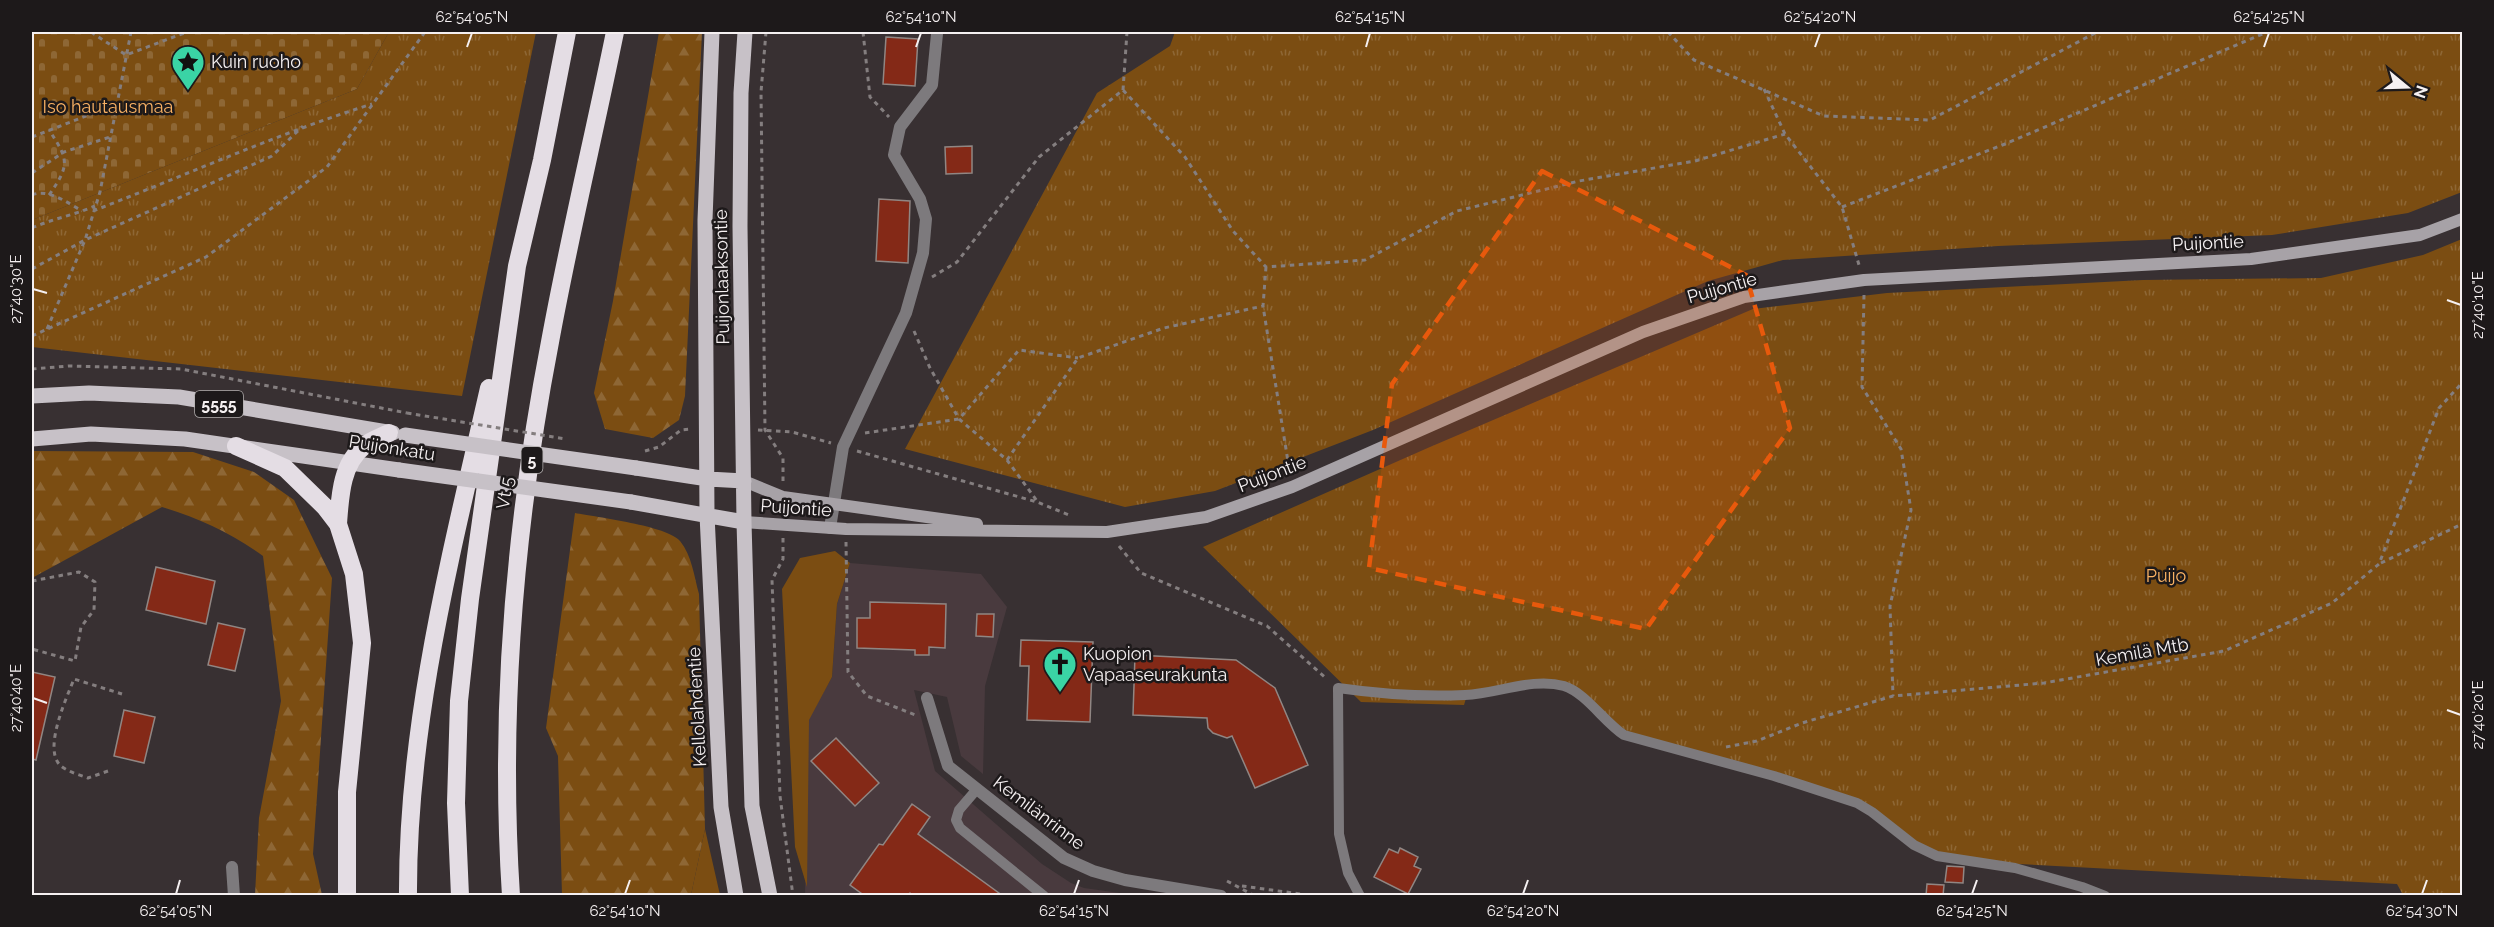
<svg xmlns="http://www.w3.org/2000/svg" width="2494" height="927" font-family="Raleway,sans-serif">
<defs>
<pattern id="forest-firs" width="22" height="20" patternUnits="userSpaceOnUse" patternTransform="scale(1.5)"><rect width="22" height="20" fill="#7b4d12"/><path d="M5 1l3.5 6h-7zM16 11l3.5 6h-7z" fill="#8e6735"/></pattern>
<pattern id="cemetery-stones" width="16" height="16" patternUnits="userSpaceOnUse" patternTransform="scale(1.5)"><rect width="16" height="16" fill="#7b4d12"/><path d="M2 7V4a2 2 0 0 1 4 0v3zM10 15v-3a2 2 0 0 1 4 0v3z" fill="#8e6735"/></pattern>
<pattern id="park-tufts" width="24" height="20" patternUnits="userSpaceOnUse" patternTransform="scale(1.5)"><rect width="24" height="20" fill="#7b4d12"/><path d="M3 7l-1-3M5 7V3M7 7l1-3M15 17l-1-3M17 17v-4M19 17l1-3" fill="none" stroke="#8e6735"/></pattern>
</defs>
<rect width="100%" height="100%" fill="#383032"/>
<path fill="#493a3e" d="M850,563L981,574L1007,607L985,686L983,774L961,756L947,697L914,690L935,771L1042,864L1071,883L1084,888L1134,895L805,896L808,720L832,677L837,604Z"/>
<path fill="#7b4d12" d="M835,551L850,563L837,604L832,677L809,720L807,887L795,847L782,589L800,558Z
M705,829L720,895H691Z"/>
<path fill="url(#forest-firs)" d="M659,32H702L685,396L679,420L653,438L605,429L594,393L613,301Z
M32,451L193,452L254,472L294,500L332,578L313,854L322,895H255L259,818L281,701L263,556C231,533 199,518 162,507L32,578Z
M575,513C596,517 668,526 680,541C692,556 694,576 699,594L705,829L691,895H562L558,756L546,728Z"/>
<path fill="url(#cemetery-stones)" d="M32,32H389L357,89L32,220Z"/>
<path fill="url(#park-tufts)" d="M389,32H536L462,396L32,347V220L357,89Z
M1175,32H2462V192L2408,213L2272,235L1998,246L1783,260L1708,281L1373,430L1215,491L1125,507L905,449L1097,93L1170,46Z
M2462,239V895H2403L2397,884L1961,861L1937,856L1857,803L1639,741L1582,696L1547,683L1467,695L1464,705L1361,702L1203,547L1430,447L1753,309L1887,293L2143,280L2321,278L2423,255Z"/>
<path fill="#842917" stroke="#908683" stroke-width="1.5" d="M886,37L918,39L915,86L883,84Z
M972,146V173L946,174L945,147Z
M879,199L910,201L908,263L876,261Z
M156,567L215,581L206,624L146,610Z
M870,602L946,604L945,648L929,647V655H915V650L857,648V618H870Z
M977,614H994L993,637L976,636Z
M218,623L245,629L235,671L208,665Z
M1021,640L1093,642L1090,722L1027,720L1029,666H1020Z
M1135,655L1236,660L1275,688L1308,765L1255,788L1232,736L1227,738L1213,733L1208,728L1207,718L1133,715Z
M32,672L55,677L36,760L32,759Z
M124,710L155,717L144,763L114,756Z
M836,738L879,783L855,806L811,761Z
M912,804L930,817L918,834L1003,896H914L910,893L908,896H865L850,885L879,844L883,845Z
M1400,848L1418,857L1414,866L1421,869L1408,894L1374,877L1389,849L1398,853Z
M1947,866L1964,867L1963,883L1945,882Z
M1927,884L1944,885L1943,896H1926Z"/>
<g fill="none" stroke-linecap="round" stroke-linejoin="round">
<path stroke="#847e7f" stroke-width="3" stroke-dasharray="4.5 4.5" stroke-linecap="butt" d="M91,32L126,55L187,32
M766,32L761,92L765,430L783,458V481
M863,32L870,97L889,117
M1668,32L1694,60L1824,116L1930,120L2097,32
M1764,89L1785,134L1842,207L1859,265
M1123,90L1127,32
M32,137L117,104
M32,173L64,152L110,137
M32,195C48,188 68,203 82,211
M49,195C70,165 69,160 49,130
M1842,207L2005,144L2267,32
M93,211C186,175 277,134 372,104
M32,228C52,219 74,215 95,206
M1266,267L1263,306L1290,474
M32,269L85,240L272,156L303,126
M932,277L957,262L1039,157L1123,90L1185,157L1233,231L1266,267L1365,260L1457,211L1579,181L1695,161L1785,134
M1864,295L1862,387L1901,449L1911,510L1890,606L1893,696
M47,329L85,240L100,192L131,32
M914,331L930,368L959,419L1007,460L1037,501
M32,336L206,257L327,167L425,32
M32,369L68,366L181,369L407,413
M758,430L792,432L831,443
M865,433L959,419L1019,350L1078,358
M645,451L659,447L681,430L691,429
M857,451L1037,502L1069,515
M1007,460L1078,358L1164,328L1263,306
M783,538V559L772,580L780,796L793,896
M846,542L848,672L867,696L918,716
M1119,546L1141,573L1267,626L1327,679
M2381,563L2462,524
M32,581L79,572L95,582L94,610L81,627L75,661L32,649
M1726,747L1757,741L1802,723L1893,696L2044,683L2224,651L2332,603L2379,564L2439,408L2462,383
M108,771L88,778C80,775 65,771 59,764C44,746 67,697 74,679L122,694
M1227,881L1255,896
M1242,886L1315,896"/>
<path stroke="#7d7a7d" stroke-width="10" d="M977,789L959,810L956,820L960,828L1044,896
M1360,896L1348,873L1339,834L1338,688C1380,694 1423,697 1465,695C1498,694 1532,677 1564,686C1586,693 1604,722 1624,735L1774,776L1857,803L1872,812L1914,845L1937,856L2015,868L2082,887L2105,896"/>
<path stroke="#7d7a7d" stroke-width="12" d="M830,528L843,447L906,313L923,253L926,219L920,199L894,155L900,127L932,85L937,34
M927,698L948,766L1064,858L1093,871L1125,880L1221,896
M232,867L234,896"/>
<path stroke="#a7a2a7" stroke-width="12" d="M744,481L783,497L977,524
M744,522L846,529L1107,532L1206,517L1292,487L1643,332L1744,297L1864,280L2251,259L2420,235L2462,219"/>
<path stroke="#c7c1c7" stroke-width="15" d="M712,32L705,220L707,515L721,807L736,896
M745,32L741,93L740,226L744,522L752,806L770,896
M32,396L89,393L179,397L393,433
M32,439L91,434L185,439L399,470
M636,468L708,479L744,481
M631,502L744,522"/>
<path stroke="#e4dde4" stroke-width="18" d="M236,446L285,468L325,507L338,524L354,574L362,643L347,792V896
M338,524C340,497 341,464 364,446C371,440 381,437 389,433
M408,896C407,723 451,555 489,388
M460,896L456,803L459,701L470,599L517,266L542,160L567,32
M511,896C499,711 515,523 550,342C569,238 594,135 615,32"/>
<path stroke="#847e7f" stroke-width="3" stroke-dasharray="4.5 4.5" stroke-linecap="butt" d="M407,413L566,439"/>
<path stroke="#c7c1c7" stroke-width="15" d="M405,435L636,468
M399,470L631,502"/>
</g>
<path fill="#e8590c" fill-opacity="0.2" stroke="#e8590c" stroke-width="4.5" stroke-dasharray="12 8" stroke-linejoin="round" d="M1542,171L1746,275L1790,428L1646,629L1369,568L1392,384Z"/>
<path fill="none" stroke="#f5f0f1" stroke-width="2" d="M467,47L472,33M916,47L921,33M1366,47L1370,33M1815,47L1820,33M2264,47L2269,33M33,289L47,293M2447,300L2461,305M33,698L47,703M2447,710L2461,715M176,894L180,880M625,894L630,880M1074,894L1079,880M1523,894L1528,880M1972,894L1977,880M2422,894L2427,880"/>
<defs>
<symbol id="sight-pin" viewBox="-11 -11 22 30"><path d="M0 17L-7.5 6A9.5 9.5 0 1 1 7.5 6Z" fill="#3ad4a5" stroke="#1d191a"/><path d="M0-6L1.8-2.2L6-1.7L2.9 1.2L3.7 5.4L0 3.3L-3.7 5.4L-2.9 1.2L-6-1.7L-1.8-2.2Z" fill="#111"/></symbol>
<symbol id="church-pin" viewBox="-11 -11 22 30"><path d="M0 17L-7.5 6A9.5 9.5 0 1 1 7.5 6Z" fill="#3ad4a5" stroke="#1d191a"/><path d="M-1.2-6h2.4v3.5h3.3v2.4h-3.3V6h-2.4V-.1h-3.3v-2.4h3.3Z" fill="#111"/></symbol>
</defs>
<g fill-rule="evenodd">
<use href="#sight-pin" x="169" y="43" width="38" height="52"/>
<use href="#church-pin" x="1041" y="645" width="38" height="52"/>
</g>
<g text-anchor="middle" stroke-width="5" stroke-linejoin="round" paint-order="stroke">
<g fill="#1d191a" stroke="#b4b0b0" stroke-width="1.5">
<rect x="195" y="391" width="48" height="26" rx="4.5"/>
<rect x="521.5" y="447" width="21" height="26" rx="4.5"/>
</g>
<g font-size="16" font-weight="bold" fill="#f5f0f1">
<text x="219" y="410">5555</text>
<text x="532" y="466">5</text>
</g>
<g font-size="18" fill="#f5f0f1" stroke="#1d191a" text-anchor="start">
<text x="211" y="68">Kuin ruoho</text>
<text x="1083" y="660">Kuopion<tspan x="1083" dy="21">Vapaaseurakunta</tspan></text>
</g>
<g font-size="18" fill="#fab264" stroke="#1d191a">
<text x="108" y="113">Iso hautausmaa</text>
<text x="2166" y="582">Puijo</text>
</g>
<g font-size="18" fill="#f5f0f1" stroke="#1d191a">
<text transform="translate(2208 243) rotate(-3)" y="6">Puijontie</text>
<text transform="translate(722 277) rotate(-91)" y="6">Puijonlaaksontie</text>
<text transform="translate(1722 288) rotate(-16)" y="6">Puijontie</text>
<text transform="translate(392 448) rotate(9)" y="6">Puijonkatu</text>
<text transform="translate(1272 474) rotate(-21)" y="6">Puijontie</text>
<text transform="translate(505 493) rotate(-81)" y="6">Vt 5</text>
<text transform="translate(796 508) rotate(4)" y="6">Puijontie</text>
<text transform="translate(2142 652) rotate(-10)" y="6">Kemilä Mtb</text>
<text transform="translate(697 707) rotate(-93)" y="6">Kellolahdentie</text>
<text transform="translate(1039 813) rotate(37)" y="6">Kemilänrinne</text>
</g>
</g>
<rect width="2494" height="927" fill="none" stroke="#1d191a" stroke-width="66"/>
<g transform="translate(2407 87) rotate(109)" stroke="#1d191a" stroke-width="4.5" paint-order="stroke">
<path d="M0-4.5L10 22L0 15L-10 22Z" fill="#f5f0f1"/>
<text y="-9" font-size="16" font-weight="bold" text-anchor="middle" fill="#f5f0f1">N</text>
</g>
<rect x="33" y="33" width="2428" height="861" fill="none" stroke="#f5f0f1" stroke-width="2"/>
<g font-size="15" text-anchor="middle" fill="#f5f0f1">
<text x="472" y="22">62°54'05"N</text>
<text x="921" y="22">62°54'10"N</text>
<text x="1370" y="22">62°54'15"N</text>
<text x="1820" y="22">62°54'20"N</text>
<text x="2269" y="22">62°54'25"N</text>
<text transform="translate(16 289) rotate(-90)" y="5">27°40'30"E</text>
<text transform="translate(2478 305) rotate(-90)" y="5">27°40'10"E</text>
<text transform="translate(16 698) rotate(-90)" y="5">27°40'40"E</text>
<text transform="translate(2478 715) rotate(-90)" y="5">27°40'20"E</text>
<text x="176" y="916">62°54'05"N</text>
<text x="625" y="916">62°54'10"N</text>
<text x="1074" y="916">62°54'15"N</text>
<text x="1523" y="916">62°54'20"N</text>
<text x="1972" y="916">62°54'25"N</text>
<text x="2422" y="916">62°54'30"N</text>
</g>
</svg>
